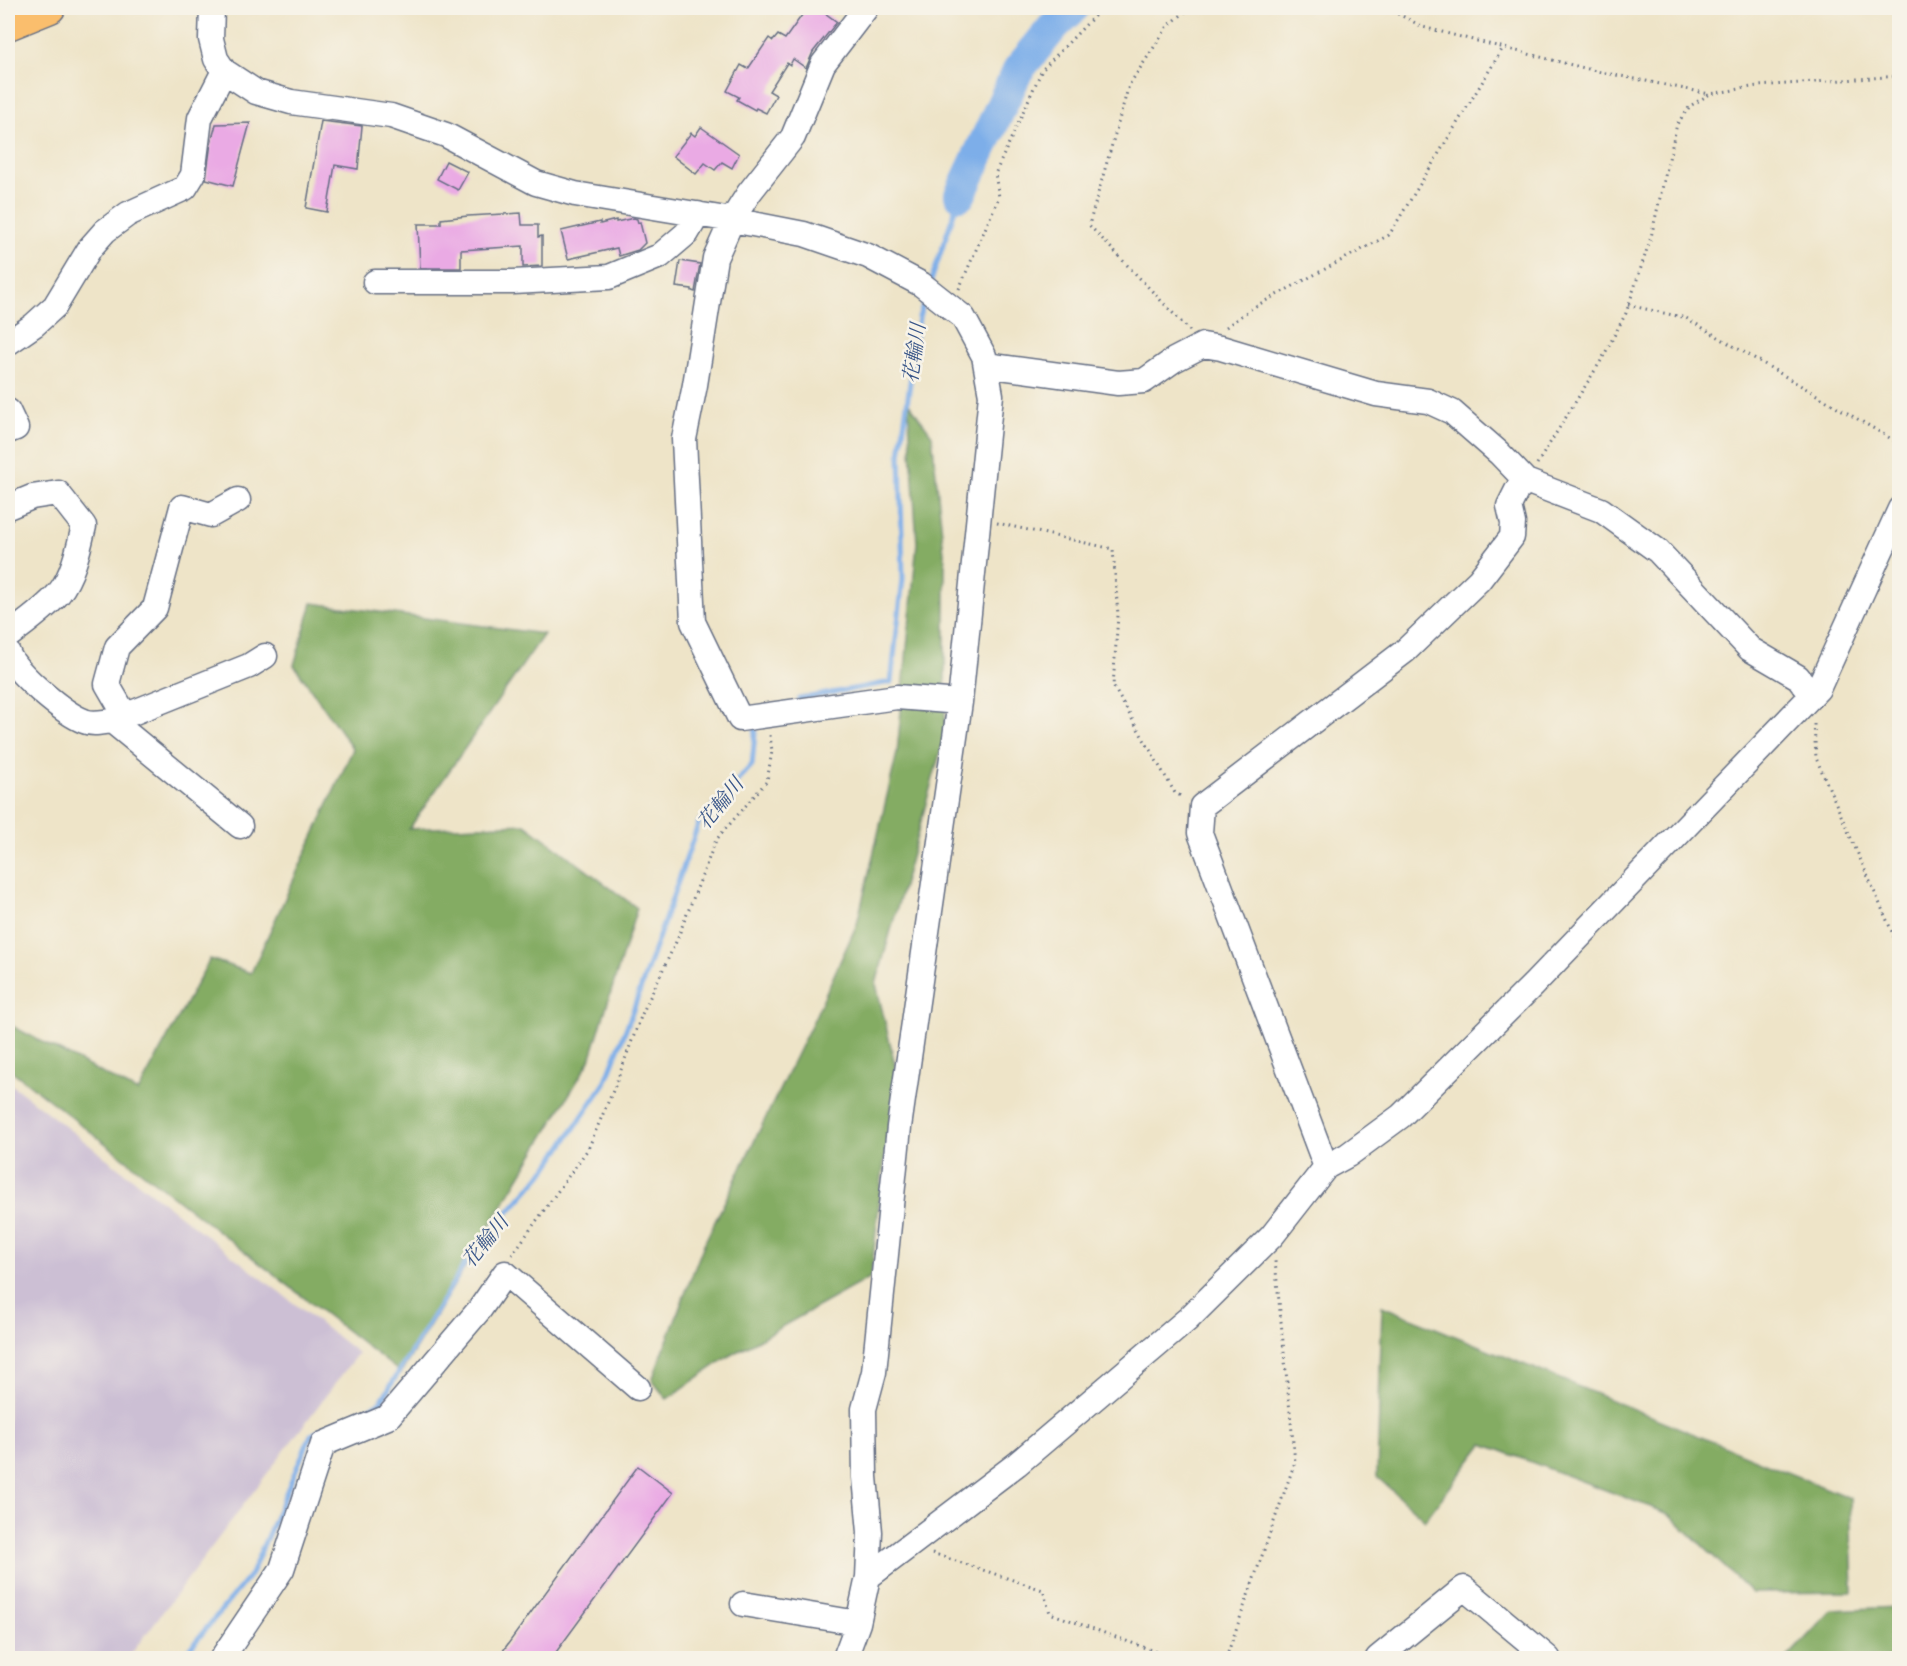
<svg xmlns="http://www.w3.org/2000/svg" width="1907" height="1666" font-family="'Old Standard TT','Noto Serif JP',serif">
<rect width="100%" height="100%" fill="#f7f3e8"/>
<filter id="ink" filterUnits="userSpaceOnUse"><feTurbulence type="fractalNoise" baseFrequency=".0167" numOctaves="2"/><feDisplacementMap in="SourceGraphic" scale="12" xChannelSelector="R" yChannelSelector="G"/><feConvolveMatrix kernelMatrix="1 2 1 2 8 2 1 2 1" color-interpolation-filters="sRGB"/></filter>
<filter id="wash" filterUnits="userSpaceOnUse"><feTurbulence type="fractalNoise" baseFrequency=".008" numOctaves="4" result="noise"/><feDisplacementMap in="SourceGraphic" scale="24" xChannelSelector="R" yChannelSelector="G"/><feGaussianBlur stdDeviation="1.35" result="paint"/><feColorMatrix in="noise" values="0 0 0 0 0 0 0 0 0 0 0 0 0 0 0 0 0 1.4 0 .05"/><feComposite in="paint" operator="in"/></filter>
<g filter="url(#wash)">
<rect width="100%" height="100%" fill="#eee4c8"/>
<path fill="#ccbfd4" d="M8,1082L358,1353L128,1658H8Z"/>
<path fill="#84ac64" stroke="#506e61" stroke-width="1.5" d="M908,402L932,435L945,563V735L876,984L897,1073L882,1177L871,1277L729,1356L667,1399L652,1380L704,1244L815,1017L857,924L897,753L917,543Z
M312,603L544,634L409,829L525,824L637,908L590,1060L401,1373L8,1068V1024L138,1092L210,959L251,973L353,749L294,665Z
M1382,1306L1850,1498L1853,1592L1752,1593L1669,1514L1483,1444L1425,1520L1377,1477Z
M1899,1607V1658H1787L1832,1610Z"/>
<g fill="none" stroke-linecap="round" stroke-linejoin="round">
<path stroke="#7daee9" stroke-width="5" d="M930,284L960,195
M799,699L891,682L903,579L900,455L919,317L926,296
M182,1658L251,1574L311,1435L380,1403L469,1257L547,1168L605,1083L631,1016L699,822L752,765L756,723"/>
<path stroke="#7daee9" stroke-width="32" d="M960,195L1018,70L1055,25L1073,8"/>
</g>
<g id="blocks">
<path fill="#eaaae4" d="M807,8H818L837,22L813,52L806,68L793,59L790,65L787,63L769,91L776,95L766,113L756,108L755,110L737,100L739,97L727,91L741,65L748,69L769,38L773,41L778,35L785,39Z
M321,121L362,126L358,169L335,165L327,212L306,208Z
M250,123L233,186L206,179L211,143L216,124Z
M701,127L739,154L732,168L722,162L715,170L705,163L696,174L673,156L691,133L695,136Z
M446,161L468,172L458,190L437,179Z
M521,213L522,225H538V237L542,236V266L523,267V246L461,250V268H420L418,224H441V219L468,216Z
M634,218L637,219L638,223L640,222L645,243L638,250L619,256L617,248L568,259L561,231L600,222V224L616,220V222Z
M680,261L700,264L695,292L692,291V289L676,287Z
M638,1466L673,1493L551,1659H497Z"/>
</g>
</g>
<g filter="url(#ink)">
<use href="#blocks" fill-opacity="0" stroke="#656e83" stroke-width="1.5"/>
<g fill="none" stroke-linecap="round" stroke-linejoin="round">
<defs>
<path id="minor" d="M212,8L211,39L216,59L224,71L256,92L291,102L391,116L446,135L536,183L575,194L732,220L804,234L868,256L921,284L963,317L984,356L991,395L960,702L899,1127L874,1372L864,1409L865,1477L870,1532L868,1577L858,1623L845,1658
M866,8L823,64L793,137L749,193L732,220L715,258L695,385L684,439L693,622L740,719L897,697L960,702
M375,282H513L609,277L660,256L687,233L698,214
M8,343L34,325L55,306L90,248L105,231L128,214L185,188L193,175L200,118L224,71
M986,365L1118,383L1144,381L1174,360L1203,345L1221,348L1376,394L1428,401L1452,412L1499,453L1526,481L1601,510L1658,551L1750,649L1798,677L1812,695
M8,411L16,428L8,431
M8,507L32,497L58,493L84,526C79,547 73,576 59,593C44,610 25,623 8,636
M8,653C14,672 65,714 84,721C93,725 102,722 112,721L249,666L265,656
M125,715L107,684L117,647L155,608L182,507L211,515L238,500
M112,721L240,826
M1326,1167L1200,833L1202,806L1405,651L1479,580L1512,537L1513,523L1509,506L1517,490L1526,481
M868,1577L1017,1464L1188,1319L1272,1236L1326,1167L1348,1155L1401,1116L1533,985L1818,689L1900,509
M743,1604L858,1623
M222,1658L282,1569L323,1444L388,1417L480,1309L505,1273L638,1388
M1378,1658L1464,1588L1548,1658"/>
<path id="major" d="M8,25L50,8"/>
</defs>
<use href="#minor" stroke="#656e83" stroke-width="27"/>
<use href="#major" stroke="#656e83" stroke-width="33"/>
<path stroke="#656e83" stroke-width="3" stroke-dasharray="1.5 4.5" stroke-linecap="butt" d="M1387,8L1423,27L1457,36L1596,71L1710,94
M959,289L999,197L995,174L1042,70L1102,8
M1628,305L1686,318L1900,444
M1226,327L1252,308L1389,235L1503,48
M1190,331L1089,225L1129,85L1168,26L1190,8
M1537,464L1602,359L1626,313L1651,237L1677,124L1690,106L1710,94L1758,86L1900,76
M997,523L1113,549L1118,615L1113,686L1175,793L1183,797
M1814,724L1816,758L1900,950
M512,1255L588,1149L615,1086L642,1014L676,942L716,840L767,781L772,751L770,735
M932,1553L1043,1590L1050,1613L1173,1658
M1226,1658L1295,1462L1275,1261"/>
<use href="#minor" stroke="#fff" stroke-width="24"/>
<use href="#major" stroke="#fabe6d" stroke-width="30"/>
</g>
</g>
<g text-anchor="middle" stroke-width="5" stroke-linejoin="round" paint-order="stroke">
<g font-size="20" font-style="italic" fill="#385588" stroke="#f7f3e8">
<text transform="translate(914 353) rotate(-82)" y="7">花輪川</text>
<text transform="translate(720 803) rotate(-51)" y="7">花輪川</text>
<text transform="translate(485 1241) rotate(-51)" y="7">花輪川</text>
</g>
</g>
<rect width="1907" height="1666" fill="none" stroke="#f7f3e8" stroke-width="30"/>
</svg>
